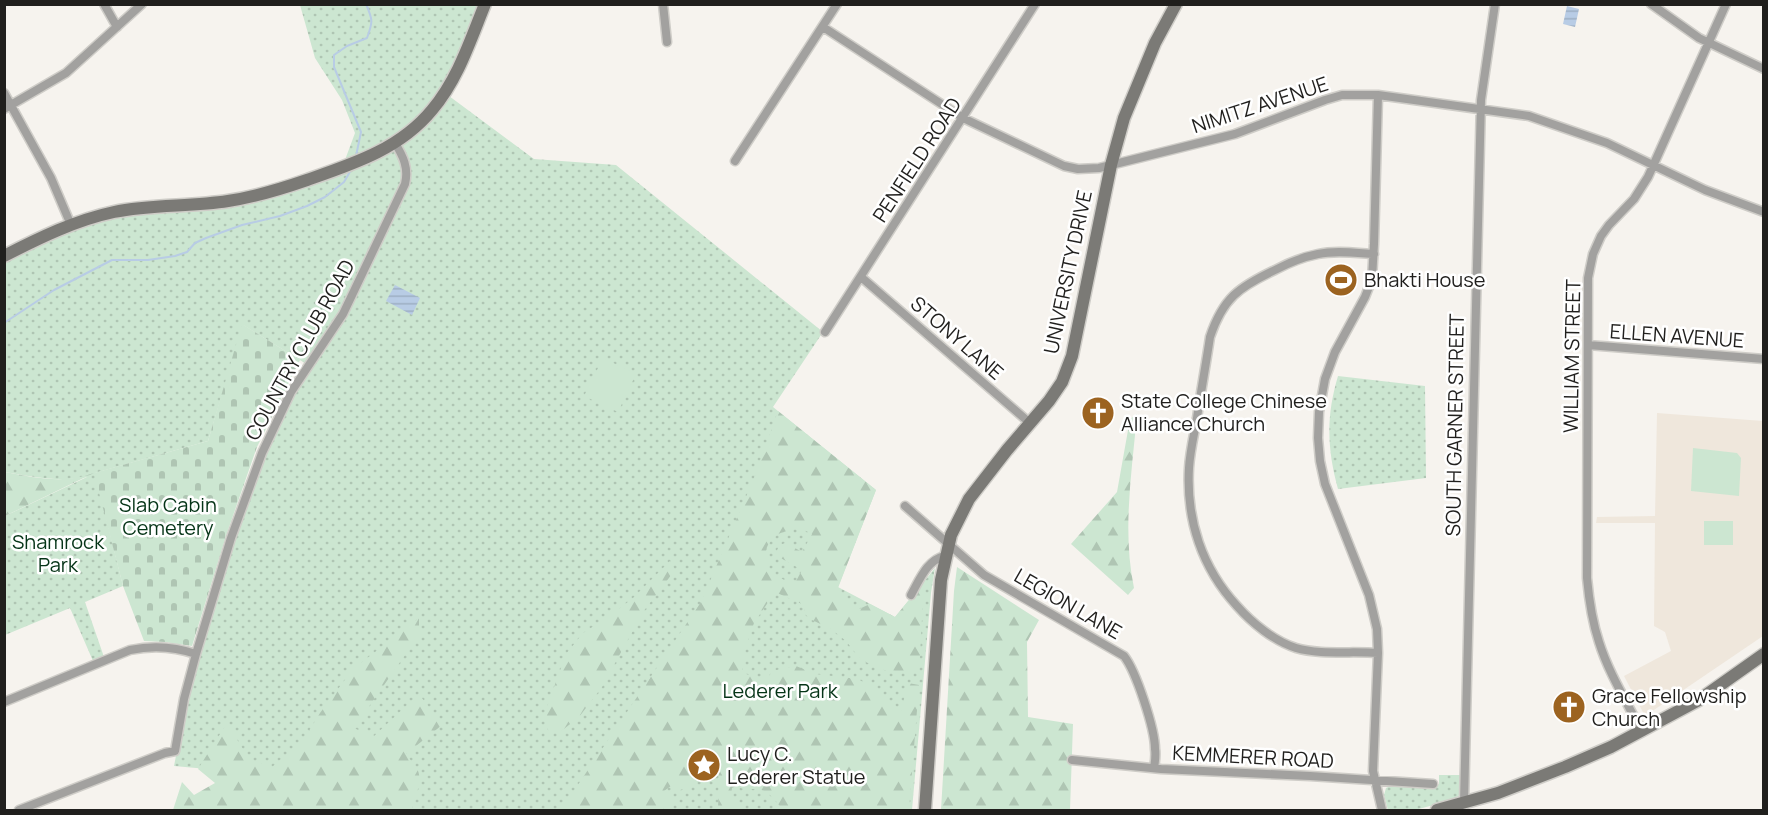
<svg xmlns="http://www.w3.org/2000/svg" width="1768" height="815" font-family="Manrope,sans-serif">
<defs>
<pattern id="grass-dots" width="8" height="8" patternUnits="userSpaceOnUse" patternTransform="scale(1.5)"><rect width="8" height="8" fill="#cce6d1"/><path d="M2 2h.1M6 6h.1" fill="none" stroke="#afc5b3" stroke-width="1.8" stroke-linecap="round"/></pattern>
<pattern id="forest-firs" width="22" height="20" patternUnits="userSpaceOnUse" patternTransform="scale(1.5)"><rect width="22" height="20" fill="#cce6d1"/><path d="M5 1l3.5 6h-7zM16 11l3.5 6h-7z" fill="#afc5b3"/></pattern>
<pattern id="cemetery-stones" width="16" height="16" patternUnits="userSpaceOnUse" patternTransform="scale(1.5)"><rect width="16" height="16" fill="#cce6d1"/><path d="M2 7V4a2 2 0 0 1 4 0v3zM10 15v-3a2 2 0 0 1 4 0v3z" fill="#afc5b3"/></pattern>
<pattern id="water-rules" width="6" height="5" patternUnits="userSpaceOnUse" patternTransform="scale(1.5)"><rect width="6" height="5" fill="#b8cce5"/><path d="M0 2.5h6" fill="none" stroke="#9eafc4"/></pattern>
</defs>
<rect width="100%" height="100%" fill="#f6f3ee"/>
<path fill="#efe7dc" d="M1657,413L1763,421V636L1645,716L1624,676L1671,651L1665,632L1654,626L1655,523H1596L1597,517L1655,516Z"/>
<path fill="url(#grass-dots)" d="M300,5H485L445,93L534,159L616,165L823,332L773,407L876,490L838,587L895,617L935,568L931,593L912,810H245L240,772L174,766L196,654L262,453L308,365L243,325L208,441L95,473L123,586L85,602L104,657L93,661L70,608L5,635V516L87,477C59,482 32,477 5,472V256L95,217L229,201L342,168L355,133L342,100L315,58Z
M1338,376L1425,386L1426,478L1338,489C1327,449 1326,416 1338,376Z
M1439,775H1460V794L1456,799L1415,810H1388L1384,795L1386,788L1390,786L1433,788L1439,784Z"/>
<path fill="url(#forest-firs)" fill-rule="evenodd" d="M778,411L876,490L838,588L842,597L857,610L870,604L895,617L924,582L919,673L884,670L861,660L846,641L831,629L810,619L805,614L804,605L775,592L754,623L745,649L742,672L753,677L768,678L772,671L796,666L815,674L858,679L882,693L901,711L908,683L919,685L909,810H783C776,802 768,789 756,789C747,789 744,790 736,786L732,788L731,796L738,805L737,810H718L719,774L710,765L701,768L694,774L692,785L678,791L671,786L664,791L676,799L673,805L666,810L663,808V810H561L701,602L754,478ZM792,524L812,534L802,552L786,543C779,544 776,549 777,556L802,570L794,585L767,571L769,565C768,562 766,559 766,555C765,543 777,532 788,531Z
M1137,414C1132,472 1122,530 1134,588L1128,595L1071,544L1117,492L1130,419Z
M5,472C36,478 65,484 94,473L5,516Z
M670,561L675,570L643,612L602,687L579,717L560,732L549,733L544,715L566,654L583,633L611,615L633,598Z
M957,567L1039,620L1027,642L1028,717L1073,724L1070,810H941L954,591Z
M419,618V635L354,728L373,737L419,694L442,725L406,754C410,760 415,765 418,771C423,784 414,797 412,810H173L182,782L194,795L215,783L198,769L227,723L249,759L272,767L304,739L320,713L353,669Z"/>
<path fill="url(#cemetery-stones)" d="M242,324L300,360L257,447L227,533L192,646L165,642L144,641L123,586L94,473L208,441Z"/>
<path fill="#cce6d1" d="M603,358L636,374L618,412L584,396Z
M1693,448L1737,453L1741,458L1739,496L1691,491Z
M1704,521H1733V545H1704Z"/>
<path fill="url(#water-rules)" d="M1567,6L1579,9L1575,27L1563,24Z
M395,285L420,298L412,315L386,301Z"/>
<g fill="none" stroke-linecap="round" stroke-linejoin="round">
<path stroke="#b8cce5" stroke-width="2" d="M356,156L361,132L334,67V55L347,46L367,38C373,22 373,20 366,4
M4,323L54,290L112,260H148L175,256L187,252L195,243L206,238L242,225L280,216L307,206L325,197L344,182L351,170"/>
<defs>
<path id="street" d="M104,4L117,27
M663,4L667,42
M1651,4L1699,38L1764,69
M823,27L963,118L1064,166L1078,169L1099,168L1235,134L1325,100L1342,95H1378L1529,116L1607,143L1705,190L1764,212
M4,93L51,178L71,225
M1378,95L1374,244L1372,279L1365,297L1335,352L1325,379L1319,412L1318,438L1320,461L1325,484L1369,595L1377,629L1378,653L1373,771L1382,810
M4,109L66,73L142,4
M735,161L837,4
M1374,254C1356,253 1336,250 1318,254C1303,257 1288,263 1275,270C1239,287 1223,298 1210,337C1206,364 1201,391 1197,418C1194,435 1190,451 1189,468C1186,520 1202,568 1237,606C1252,623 1274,641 1296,648C1319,655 1353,651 1378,653
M861,277L1031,424
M825,332L1035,4
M1588,345L1764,359
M905,506L984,575L1124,656C1136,671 1155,729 1155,749C1156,755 1155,762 1154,768
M911,595C920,579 927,560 945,556
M4,702L130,650C153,645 173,646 196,654
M1642,732C1627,702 1609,674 1599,642C1592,621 1589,600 1587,578L1588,278L1593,254L1601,236L1609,225L1634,199L1648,177L1726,4
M1072,760L1161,769L1310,776L1433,784
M1464,803L1481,100L1495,4
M19,810L165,753L175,751L184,699L196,654L231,538L262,453L291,392L343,314L405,184C409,168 403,156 395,143"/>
<path id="secondary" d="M4,256C39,238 76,220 114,212C151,204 190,207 228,201C255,197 281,189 307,180C353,164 400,149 432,110C458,79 470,41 485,4
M925,810L941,580L951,535L969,499L1007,450L1049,401L1062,382L1072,356L1111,165L1124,118L1155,43L1176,4
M1437,810L1498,793L1565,767L1611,747L1699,700L1764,654"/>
</defs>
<use href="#street" stroke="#cfcdc8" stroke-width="11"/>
<use href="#secondary" stroke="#cfcdc8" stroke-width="15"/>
<use href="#street" stroke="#a2a19f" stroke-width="8"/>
<use href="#secondary" stroke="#7b7a76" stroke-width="12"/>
</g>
<defs>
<symbol id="stadium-disc" viewBox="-11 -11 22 22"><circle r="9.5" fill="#9c6320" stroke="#fff"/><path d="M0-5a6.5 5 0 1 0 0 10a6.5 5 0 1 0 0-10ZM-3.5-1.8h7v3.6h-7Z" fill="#fff"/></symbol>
<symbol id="church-disc" viewBox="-11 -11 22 22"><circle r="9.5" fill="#9c6320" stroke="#fff"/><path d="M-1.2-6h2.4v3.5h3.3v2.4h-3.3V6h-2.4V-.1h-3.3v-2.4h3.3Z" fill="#fff"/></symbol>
<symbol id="sight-disc" viewBox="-11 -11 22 22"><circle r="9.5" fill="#9c6320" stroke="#fff"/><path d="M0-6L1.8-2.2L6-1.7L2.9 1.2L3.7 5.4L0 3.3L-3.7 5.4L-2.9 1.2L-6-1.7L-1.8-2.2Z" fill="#fff"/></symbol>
</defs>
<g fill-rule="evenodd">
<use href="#stadium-disc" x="1322" y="261" width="38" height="38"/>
<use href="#church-disc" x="1079" y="394" width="38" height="38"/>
<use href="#church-disc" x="1550" y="688" width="38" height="38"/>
<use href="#sight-disc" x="685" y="746" width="38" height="38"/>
</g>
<g text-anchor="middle" stroke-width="5" stroke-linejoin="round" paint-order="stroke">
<g font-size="20" fill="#201f1d" stroke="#fff">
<text transform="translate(1260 105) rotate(-18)" y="7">NIMITZ AVENUE</text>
<text transform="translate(917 160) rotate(-57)" y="7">PENFIELD ROAD</text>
<text transform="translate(1068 272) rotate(-78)" y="7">UNIVERSITY DRIVE</text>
<text transform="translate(1677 336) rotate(4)" y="7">ELLEN AVENUE</text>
<text transform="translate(957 338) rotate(41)" y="7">STONY LANE</text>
<text transform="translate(300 350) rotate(-61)" y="7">COUNTRY CLUB ROAD</text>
<text transform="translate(1572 356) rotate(-89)" y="7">WILLIAM STREET</text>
<text transform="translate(1455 425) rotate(-89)" y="7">SOUTH GARNER STREET</text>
<text transform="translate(1068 604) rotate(30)" y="7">LEGION LANE</text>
<text transform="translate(1253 757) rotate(3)" y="7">KEMMERER ROAD</text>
</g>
<g font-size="20" fill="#201f1d" stroke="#fff" text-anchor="start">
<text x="1364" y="287">Bhakti House</text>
<text x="1121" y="408">State College Chinese<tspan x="1121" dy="23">Alliance Church</tspan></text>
<text x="1592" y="703">Grace Fellowship<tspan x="1592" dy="23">Church</tspan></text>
<text x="727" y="761">Lucy C.<tspan x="727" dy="23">Lederer Statue</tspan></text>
</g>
<g font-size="20" fill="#053417" stroke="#fff">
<text x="168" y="512">Slab Cabin<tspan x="168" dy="23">Cemetery</tspan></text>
<text x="58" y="549">Shamrock<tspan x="58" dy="23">Park</tspan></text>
<text x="780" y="698">Lederer Park</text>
</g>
</g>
<rect width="1768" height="815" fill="none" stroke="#201f1d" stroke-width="12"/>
</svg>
